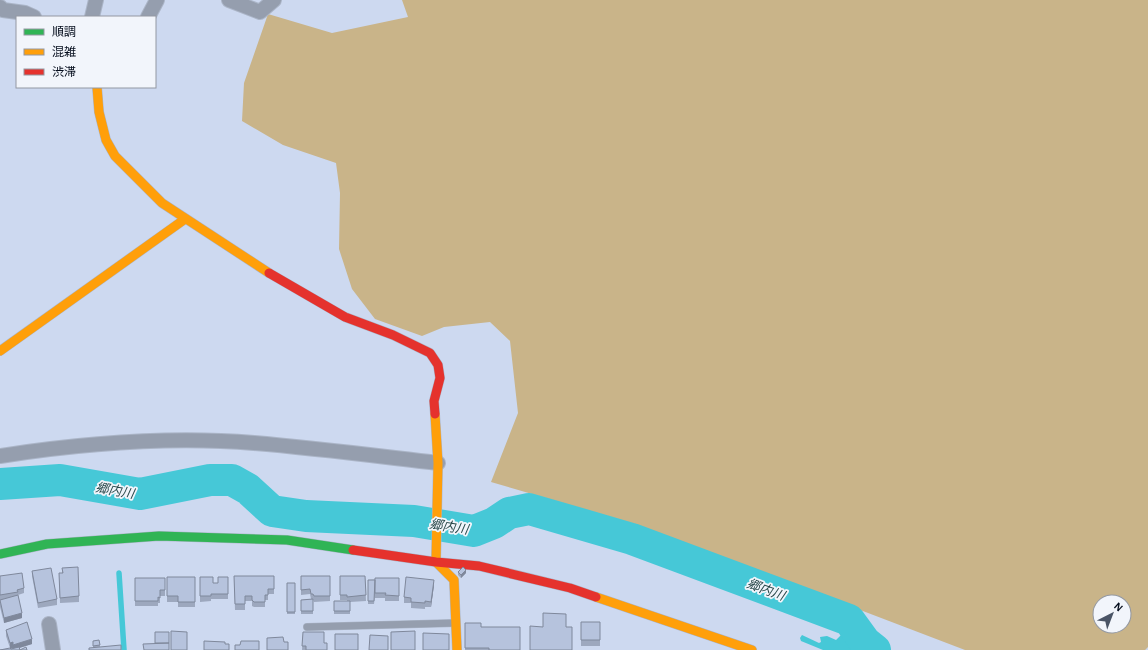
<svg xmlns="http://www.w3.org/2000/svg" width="1148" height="650" font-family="'Alegreya Sans','Noto Sans JP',sans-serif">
<rect width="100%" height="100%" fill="#cdd9f0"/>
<path fill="#c9b489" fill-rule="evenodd" d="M402,0H1148V647L1145,650H965L635,524L491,482L518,413L510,341L490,322L444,327L422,336L375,319L352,289L339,249L340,193L336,163L283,145L242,121L244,83L268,14L332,33L408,17ZM1100,602H1124V626H1100Z"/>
<path fill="#46c8d7" d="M839,615L858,621L861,631L882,650H823L801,641L800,638L802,635L819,643L821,642L820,637L827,636L836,640L845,631Z"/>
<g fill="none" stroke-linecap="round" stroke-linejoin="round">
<path stroke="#46c8d7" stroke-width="5.5" d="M119,573L124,650"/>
<path stroke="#46c8d7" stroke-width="32" d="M0,484L60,480L140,494L210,480H232L248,489L272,511L306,516L414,521L474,531L494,523L509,513L529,509L632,539L849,620L865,642L875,650"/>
<defs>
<path id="lane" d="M307,627L456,623"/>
<path id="street" d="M229,0L260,12L274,0
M0,7L3,10L25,13L34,17
M92,17L96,0
M148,17L157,0
M0,456C84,443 170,436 254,443C315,448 377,456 438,463
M49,624L53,650"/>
<path id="fast" d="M0,554L47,544L159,536L287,540L353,550"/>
<path id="slow" d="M97,87L99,112L106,140L115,156L162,203L269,273
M0,351L185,219
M435,414L438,463L436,562L454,580L457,650
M596,597L752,650"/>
<path id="jam" d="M269,273L345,317L393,335L430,353L438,365L440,378L434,401L435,414
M353,550L436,562L479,566L570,588L596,597"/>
</defs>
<use href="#lane" stroke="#abb5c7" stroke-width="8"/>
<use href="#street" stroke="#abb5c7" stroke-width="16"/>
<use href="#fast" stroke="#abb5c7" stroke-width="10"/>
<use href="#slow" stroke="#abb5c7" stroke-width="10"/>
<use href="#jam" stroke="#abb5c7" stroke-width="10"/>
<use href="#lane" stroke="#959eae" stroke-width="7"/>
<use href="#street" stroke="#959eae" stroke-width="14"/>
<use href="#fast" stroke="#30b455" stroke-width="9"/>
<use href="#slow" stroke="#ff9f0a" stroke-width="9"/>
<use href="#jam" stroke="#e5322d" stroke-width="9"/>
</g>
<path fill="#9da8be" d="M62,568L79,596V602L60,603L59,573H62Z
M32,571L57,599V605L38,608L32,576Z
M458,572L466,573L461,578L458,575Z
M0,576L24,588V593L18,595L22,618L4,623L0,607Z
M234,576H274V594H268V600H265V607H254L252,606V601H245V610H235Z
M301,576H330V601L314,602L313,599H311L310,594L301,595Z
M340,576H365L366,601L350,602V614H334V601H347V600H340Z
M167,577H195V607H178V602H167Z
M200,577L213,583H218L228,577V599H211V601L200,602Z
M135,578H165V596H160V603H158V606H135Z
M399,578V601H385V598H375V596L374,604H368V580Z
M287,583H295V614H287Z
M434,585L431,607H425V609L411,608V603H404V597Z
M313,599V614H301V600Z
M581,622H600V646H581Z
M465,623L520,650H465Z
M6,630L32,644L19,648L20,650H0L10,648L6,636Z
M303,632L324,643L327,650H302Z
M99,640L100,647L93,648V641Z"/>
<path fill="#7f889b" d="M466,570V573L461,578V575Z
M434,580V585L431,607V602Z
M22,613V618L4,623V618Z
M32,639V644L13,650V645Z
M13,642V648H10V643Z"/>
<path fill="#b6c3dd" stroke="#7f889b" d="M78,567L79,596L60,598L59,573H63L62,568Z
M463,567L466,570L461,575L458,572Z
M51,568L57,599L38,603L32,571Z
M22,573L24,588L17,590L18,592L0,595V576Z
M234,576H274V589H268V595H265V602H254L252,600V596H245V604H235Z
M301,576H330V596H314L313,594H311L310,589L301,590Z
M340,576H365L366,595L347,597V595H340Z
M167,577H195V602H178V596H167Z
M200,577H213V583H218V577H228V594H211V596H200Z
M406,577L434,580L431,602L425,601V603L411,602V598L404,597Z
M135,578H165V590H160V598L158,597V601H135Z
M375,578H399V596L385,595L386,593H375Z
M368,580H375L374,601H368Z
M287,583H295V612H287Z
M18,595L22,613L4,618L0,600Z
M313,599V611H301V600Z
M334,601H350V611H334Z
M543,613L566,614V627H572V650H530V626L543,627Z
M27,622L32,639L13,645V642L10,643L6,630Z
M581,622H600V640H581Z
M465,623H481V627H520V650H489V648H465Z
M171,631L187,632V650H171Z
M415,631V650H391V632Z
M155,632H169V643H155Z
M303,632H324V643H327V650H306V646H302Z
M423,633L449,634V650H423Z
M335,634H358V650H335Z
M370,635L388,636V650H369Z
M283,637L284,642H288V650H267V638Z
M99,640L100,645L93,646V641Z
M204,641L225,642V644H229V650H204Z
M241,641H259V650H235V645H240Z
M169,643V650H144L143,644Z
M121,645V650H89V648Z
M19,647L20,650L26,647L27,650H0L10,648L11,649Z"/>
<g text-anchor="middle" stroke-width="3.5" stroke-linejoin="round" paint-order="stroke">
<g font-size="13" font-style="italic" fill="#2b4a4c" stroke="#f2f5fb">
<text transform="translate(115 490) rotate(10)" y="5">郷内川</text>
<text transform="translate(449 526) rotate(9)" y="5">郷内川</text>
<text transform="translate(766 589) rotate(20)" y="5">郷内川</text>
</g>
</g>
<rect x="16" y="16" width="140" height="72" fill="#f2f5fb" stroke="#9398a2"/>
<rect x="24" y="29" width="20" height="6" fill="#30b455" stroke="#9398a2"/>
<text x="52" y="36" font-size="12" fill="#040c1c">順調</text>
<rect x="24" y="49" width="20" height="6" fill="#ff9f0a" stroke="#9398a2"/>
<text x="52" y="56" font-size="12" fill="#040c1c">混雑</text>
<rect x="24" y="69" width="20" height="6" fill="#e5322d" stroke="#9398a2"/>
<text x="52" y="76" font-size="12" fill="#040c1c">渋滞</text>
<g transform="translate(1112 614) rotate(42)"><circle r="19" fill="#f2f5fb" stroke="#9398a2"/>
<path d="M0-3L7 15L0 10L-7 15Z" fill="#4a5466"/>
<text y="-6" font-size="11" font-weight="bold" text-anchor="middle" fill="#040c1c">N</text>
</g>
</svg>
